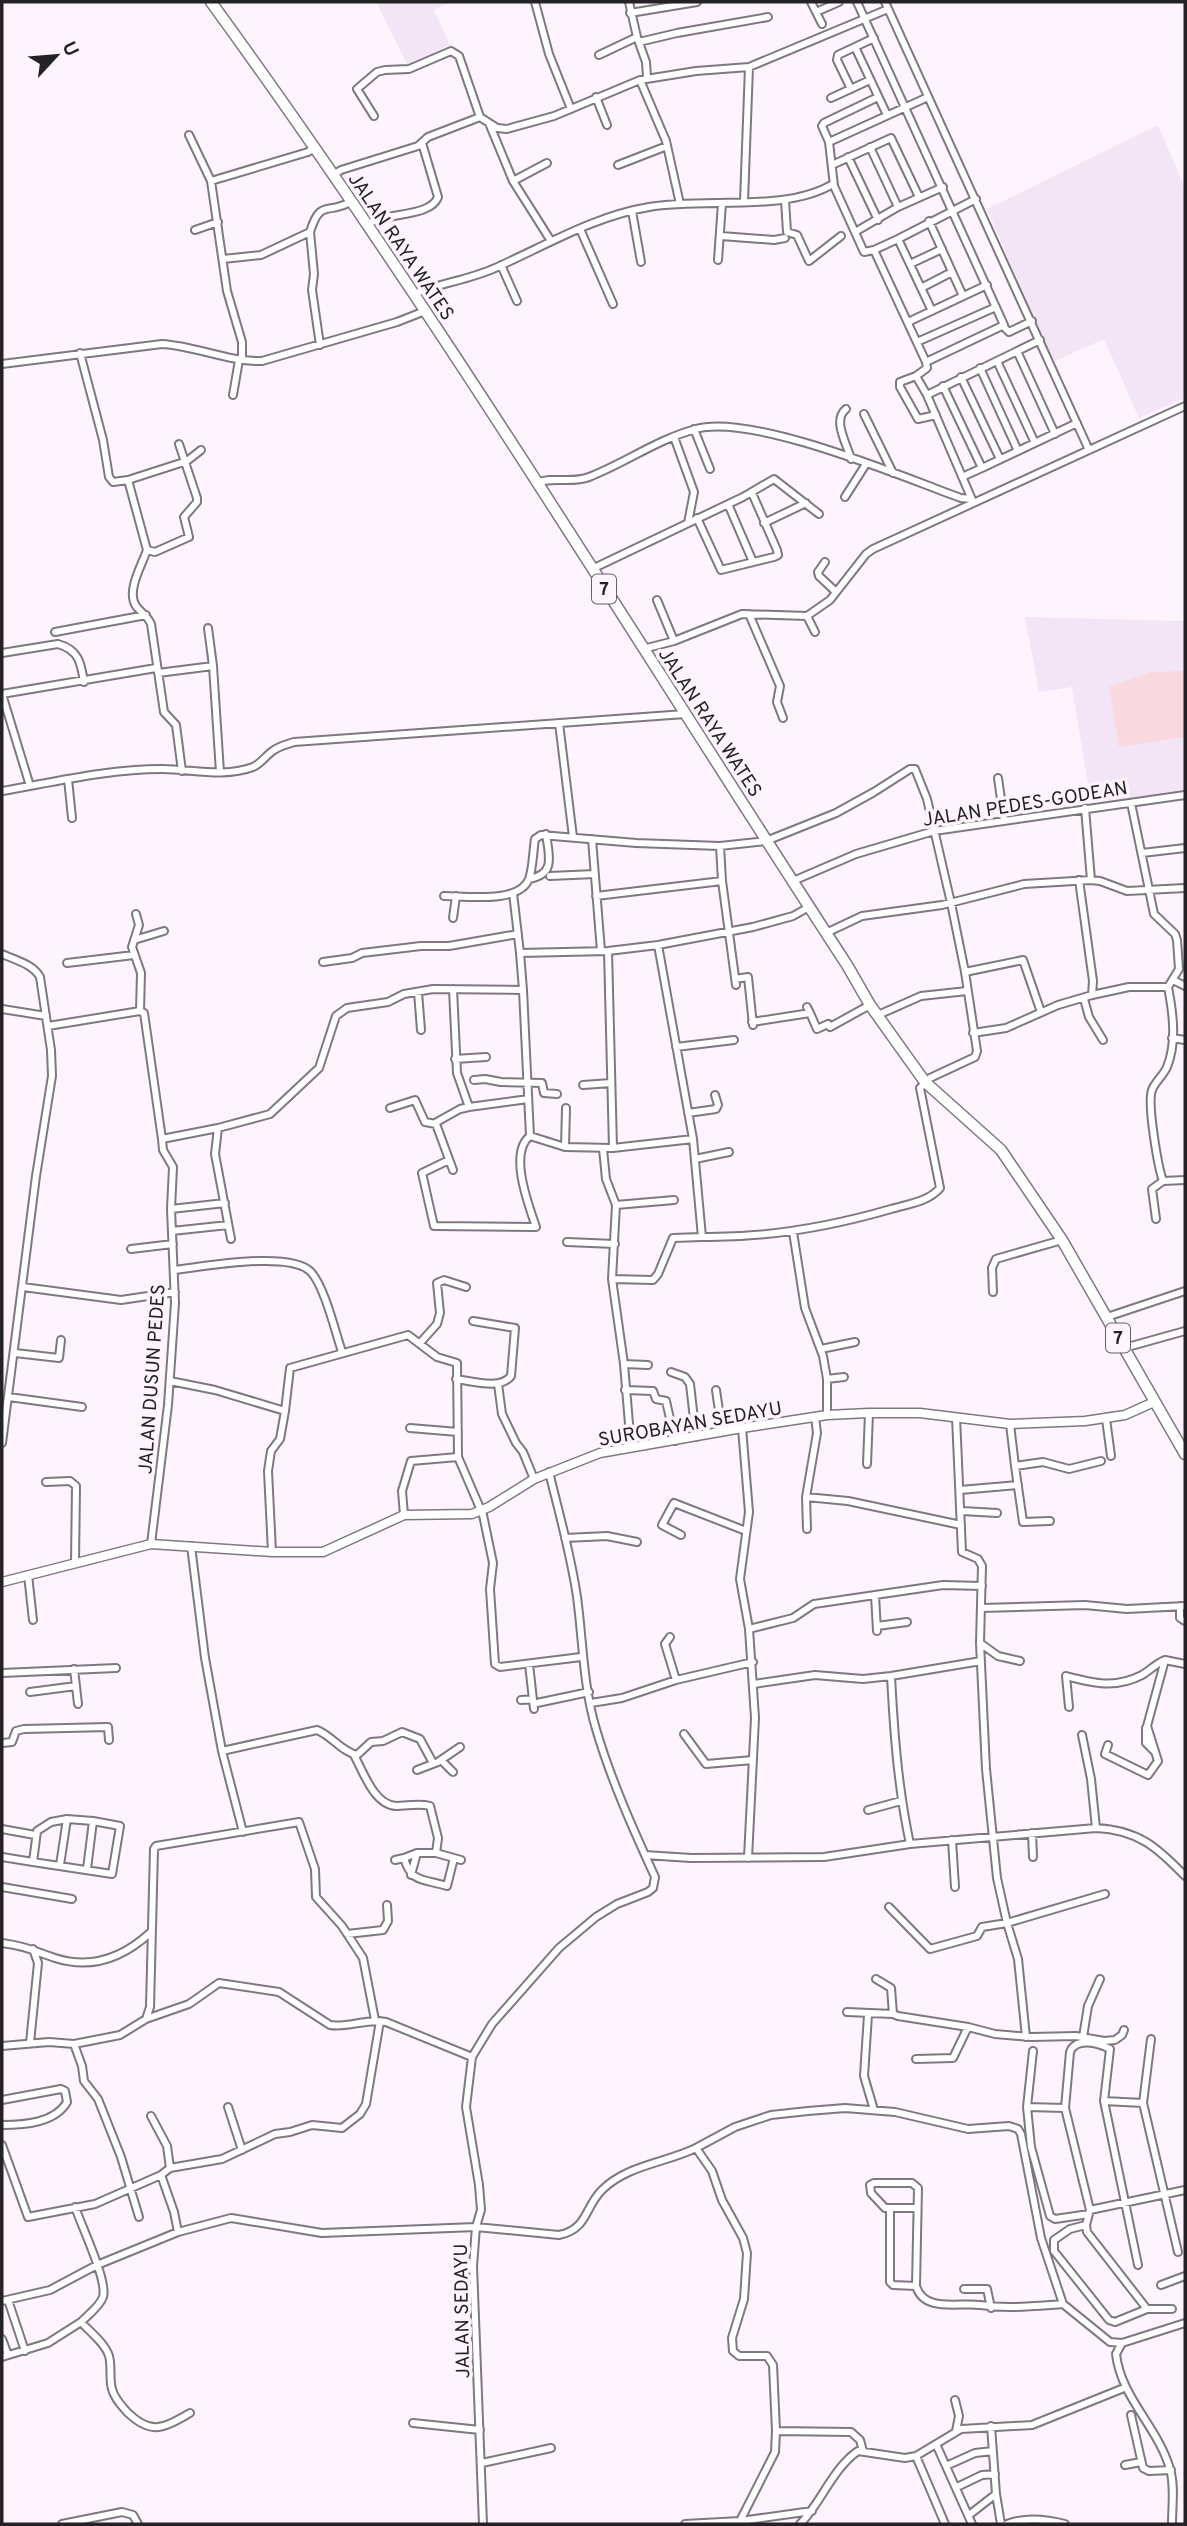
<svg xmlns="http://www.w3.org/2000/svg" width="1187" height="2526" font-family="Overpass,sans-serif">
<rect width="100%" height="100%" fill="#fdf4fe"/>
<path fill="#f3e5f5" d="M385,2H449L434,10L450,45L407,64L378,5Z
M1158,125L1185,188V398L1139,418L1104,339L1053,362L987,209Z
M1025,617L1185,621V791L1092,808L1072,687L1039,692Z"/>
<path fill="#f9d8df" d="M1185,671V737L1119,747L1109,687L1151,672Z"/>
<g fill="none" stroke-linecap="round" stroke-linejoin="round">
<defs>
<path id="minor" d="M535,2L549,54L571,109
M629,2L637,37L646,62L647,78
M811,2L822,24
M857,2L1004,325L926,362
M885,2L1089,450
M816,12L839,2
M630,13L697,2
M639,42L677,33L768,17
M855,47L887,115
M599,55L637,37
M640,80L666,141L680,204
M851,89L837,60L838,55L874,38
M596,97L607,125
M878,97L824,123L822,126L829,142L834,186L864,252L874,250L898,239L976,199
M831,98L870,80
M374,116L357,89L377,72L385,70L409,69L451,51L459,56L480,117L497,128L507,129L554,116L640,80L696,71L749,67L888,9
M489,123L513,181L551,241
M189,135L211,181L227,291L242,342V359
M829,142L928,97
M870,147L898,207
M848,157L878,220
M618,165L667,146
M832,165L891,138L919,197
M333,175L341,170L418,146L428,137L480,117
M211,181L308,152L314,148
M513,181L547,163
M785,200L787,232L797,235L809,261L841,236
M744,201L749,67
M632,211L641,262
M929,221L963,296
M368,224C387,212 431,217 438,197L422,143
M580,229L613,304
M195,230L218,222
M310,232L314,274L312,290L320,345
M855,232L898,207L943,187
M721,236L774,240L785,238
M898,239L932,311
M874,250L926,362L927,368L916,376L927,395L973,502
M223,259L261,255L310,232C321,197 328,216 352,201
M718,260L722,203
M910,264L942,249
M501,265L517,301
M921,288L952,272
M414,294C440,283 469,280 495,268C545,246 594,216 649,207C705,197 784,213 833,184
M908,322L987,285
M1004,327L1009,332L1032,321
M917,342L996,307
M1017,351L1055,434
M80,353L103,440L109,477L113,482L128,480L147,550L155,552L189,537L184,517L197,502V498L179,444
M997,361L1035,443
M2,364L162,344C196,346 228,362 262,361L397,322L425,311
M980,368L1018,451
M916,376L900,382V387L918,419L936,415
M961,377L1000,459
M943,386L982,468L1077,423
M233,395L239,360
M927,395L1040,340
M846,409C832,420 847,444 851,459
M864,414L893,473
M694,429L710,469
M674,437L694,492L688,523
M962,477L982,468
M128,480L187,461L201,450
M537,483C552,476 571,484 589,477C625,463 658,439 696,429C752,413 903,477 961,498L971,499
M845,497L866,464
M728,504L753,562
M697,518L721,570L774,557L778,555L777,550L752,493
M764,523L806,503
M147,550C142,565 126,591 136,606C141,613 148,616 151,624L164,712L176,725L182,771
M825,562L818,572L819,576L836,592
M592,569L743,497L774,479L819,514
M657,600L674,641
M749,614L780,686L777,702L783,718
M807,616L815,632
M208,628L213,666
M55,632L146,615
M643,649L674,641L742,614L807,616L830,600L866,554L873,549L1185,406
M2,653L58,644C79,650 81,663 84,682
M158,673L213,666L220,772
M2,694L156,668
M2,694L30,786
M559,723L573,837
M998,778L1004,820
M68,779L72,818
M2,791C54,782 108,769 162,769C192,769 223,778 253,767C262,763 266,755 274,750C280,746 287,744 294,742L685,714
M1131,803L1154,914L1175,934L1177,940L1179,969L1168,987C1173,1013 1177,1042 1167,1067C1163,1076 1155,1082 1152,1090C1147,1104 1158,1167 1163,1181L1185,1180
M1085,808L1091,880
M592,839L601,951
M720,846L722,881L736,985
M1142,853L1185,848
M550,876L595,874
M529,879C556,874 549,856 546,834
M1079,880L1093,981L1092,995
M793,881L856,854L934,831L1185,795
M513,893L520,953
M444,896C466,896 519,904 529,879C533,868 533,851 535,839L541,835L636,843L720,846L766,841L836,813L874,792L910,769H915L927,799L951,903L965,972L977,1051L975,1057L930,1078L920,1088L940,1188C928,1202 908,1204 891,1209C829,1227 767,1238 702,1237L693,1139L658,945
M596,896L722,881
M136,914L139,925L132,947L141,973L140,1011
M453,918L456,896
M826,933L862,916L942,905L1024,884L1091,880L1100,881L1127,891L1185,888
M134,940L164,931
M2,954C15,960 33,964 40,977L51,1050L52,1076L36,1176L2,1443
M323,962L352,958L362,953L421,946H449L518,934
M67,963L134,955
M965,972L1023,960L1041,1012
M735,979L748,977L753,1025
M1173,980L1185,986
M453,989L457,1073L469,1107L528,1099
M523,990L530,1136L565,1147L613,1148L608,951
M418,992L421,1030
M1084,999L1089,1017L1103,1040
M2,1009L46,1016
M810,1013L817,1029L828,1024L830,1027L870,1005
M878,1015L921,996L967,991
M752,1022L810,1013L807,1007
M48,1026L140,1011L144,1013L162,1139
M973,1033L1006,1028L1058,1005L1092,995L1129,987H1168
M1172,1038L1185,1040
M676,1047L734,1040
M455,1059L486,1057
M474,1080L485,1079L501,1082L542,1083L544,1093L557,1094
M583,1085L611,1083
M390,1108L415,1100L425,1122L436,1124L453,1170
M688,1113L716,1109L718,1105L715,1095
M435,1123L460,1109L469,1107
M218,1128L215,1154L231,1239
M565,1147L566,1108
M613,1148L693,1139
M603,1149L606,1179L616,1205L612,1279L624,1364L631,1448
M695,1159L729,1152
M449,1160L422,1173L434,1226L536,1227C529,1206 508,1153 530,1136
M616,1205L674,1200
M171,1209L225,1203
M1156,1219L1152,1189L1163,1181
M172,1231L228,1225
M793,1232L805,1308L823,1356L827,1379V1415
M567,1242L615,1244
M131,1249L173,1244
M174,1270C202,1267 291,1250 311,1272C325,1288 335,1331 342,1352
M612,1279L653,1280L658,1274L673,1238L702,1237
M23,1287L121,1300L175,1292
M993,1292L992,1268L996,1259L1062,1240
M1107,1317L1185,1291
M420,1343L437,1324L440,1313L437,1283L444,1280L466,1287
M1124,1348L1185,1331
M821,1349L855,1342
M15,1353L59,1358L61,1340
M624,1364L648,1365
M671,1372L685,1377L690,1384L696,1437
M456,1379C472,1381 501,1390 511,1376L515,1328L473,1321
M827,1379L844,1377
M170,1381L215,1390L285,1411L280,1439L271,1451L268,1471L272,1552
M498,1384L502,1414L516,1443L523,1452L534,1479
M625,1390L653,1391L656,1399L666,1401L675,1441
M716,1390L722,1432
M9,1397L82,1407
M285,1411L290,1368L408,1335L437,1357L457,1363L458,1457L483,1515L493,1563L490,1589L495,1664L500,1667L581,1657
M956,1417L962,1552L978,1559L982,1566L980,1643L986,1769L997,1878L1007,1923L1105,1894
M1106,1419L1111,1456
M1010,1424L1015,1466L1043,1462L1069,1469L1101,1461
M410,1428L458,1432
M742,1428L749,1512L740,1579L749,1629L755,1718L748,1858
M867,1464L869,1413
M1015,1466L1023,1522L1050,1521
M46,1482L70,1481L76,1486L75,1563
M960,1490L1018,1485
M806,1497L848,1501L961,1525
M962,1511L997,1513
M404,1515L402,1491L411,1461L458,1457
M807,1529L806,1497L817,1433L815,1417
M681,1535L662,1525L674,1503L746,1531
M565,1538L607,1536L637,1542
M151,1544L168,1405L175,1303L171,1209L173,1167L163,1150L162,1139L218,1128L270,1114L319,1068L336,1016L347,1008L388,1002L404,994L433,989L523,990L520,953L608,951L658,945L753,927L793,916L809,907
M191,1546L205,1658L222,1751L243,1832
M28,1575L33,1620
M875,1595L877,1631
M1180,1606V1618L1185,1621
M981,1608L1085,1605L1127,1609L1185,1606
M877,1626L907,1622
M749,1629L793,1618L814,1604L943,1585L982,1586
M670,1637L665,1644L676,1680
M980,1643L998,1656L1020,1661
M529,1664L534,1709
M74,1669L78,1704
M2,1673L116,1668
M891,1676C894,1733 898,1788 910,1844
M754,1684L815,1675L863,1679L891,1676L981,1661
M30,1692L76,1686
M521,1700L533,1699
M537,1703L589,1692
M591,1703L622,1698L676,1680L753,1662
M1069,1707L1066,1676C1093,1683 1115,1689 1142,1675C1150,1670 1157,1663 1165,1660L1185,1664
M1146,1728V1743L1154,1751
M684,1734L706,1764L753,1760
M1082,1735L1091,1779L1096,1828
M2,1743L12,1742L16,1731L24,1729L108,1727L109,1740
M1108,1745L1105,1754L1148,1775L1158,1761L1147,1726L1165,1660
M222,1751L317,1730C332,1736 342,1752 357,1755L371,1742L383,1741L402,1732L420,1739L433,1763
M354,1755C363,1771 374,1805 396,1806C407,1806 419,1803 430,1806L438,1838L436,1853L461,1860
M441,1760L453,1772
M417,1770L438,1762L460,1747
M868,1810L901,1801
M67,1819L93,1821
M2,1829L35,1835
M1032,1833L1033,1857
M952,1840L955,1887
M645,1855L691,1858L824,1857L910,1844L1096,1828C1138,1830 1157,1847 1185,1876
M2,1857L33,1862L37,1831L51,1822L67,1819L60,1865
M404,1858L417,1853H436
M395,1860L404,1858C411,1883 424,1879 447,1886L454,1858
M33,1862L112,1874L120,1826L93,1821L87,1869
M411,1875L417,1853
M2,1887L72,1899
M889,1907L930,1949L977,1936L982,1927L1007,1923L1018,1959L1026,2037
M347,1934L383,1930L388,1921L387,1905
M2,1943C25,1946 34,1951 55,1958C92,1970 124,1957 151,1932
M876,1979L891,1988L893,2014L898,2016L968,2027L995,2034L1031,2037L1076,2036L1104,2041L1115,2040L1122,2035L1124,2030
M847,2012L893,2014
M868,2015L864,2076L874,2110
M146,2019L150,2007L154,1849L156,1846L299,1822L315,1869L316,1897L342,1926L363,1958L375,2020
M1083,2037L1088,2006L1100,1979
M1151,2039L1143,2103L1178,2252
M30,2043L38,1963L33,1949
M74,2044L82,2066L84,2081L98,2099L121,2157L139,2217
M2,2046L49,2042L74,2044L120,2035L146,2019L189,2004L219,1983L279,1992L330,2025C348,2028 367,2018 386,2022L472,2057
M916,2059L953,2058L968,2027
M2,2100L61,2089L65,2091L67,2102C55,2123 24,2125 2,2125
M1104,2101L1143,2103
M228,2107L242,2150
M1027,2107L1033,2051
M1065,2108L1027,2107L1031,2147L1050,2216L1055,2219L1089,2214
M151,2116L167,2146L170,2168
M2,2145L28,2217L95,2204L161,2175L174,2212L178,2232
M161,2175L170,2168L222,2159L275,2134L290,2132L312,2125L342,2128L360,2114L366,2104L380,2021
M75,2207C81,2225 108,2281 103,2297C100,2306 88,2315 81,2322
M890,2208V2282L893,2285L916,2286
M917,2208H885L871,2193L870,2185L874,2183H912L918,2188L916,2286C924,2313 959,2302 980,2305C1008,2309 1034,2306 1063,2304
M1090,2210L1065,2108L1070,2052C1076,2037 1098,2043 1110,2049L1104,2101L1138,2265
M1086,2225L1070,2229L1054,2240V2251L1109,2320L1115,2322L1147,2309
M1161,2285L1185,2276
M964,2289H987L991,2308
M8,2300L25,2351
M2,2301L50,2290L97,2265L178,2232L231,2218L322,2233L476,2227L559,2235C588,2229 584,2208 602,2190C627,2165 665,2163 696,2148
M1172,2309H1147L1087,2232L1086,2225L1090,2210L1185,2190
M2,2339L8,2355
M1122,2343L1116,2354C1121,2398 1158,2427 1170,2469C1175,2486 1172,2506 1172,2524
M2,2357L48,2343L81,2322C90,2332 105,2343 109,2356C112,2367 109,2379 112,2389C114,2398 121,2405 127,2412C152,2436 163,2428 190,2413
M955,2400L959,2416L956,2431
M1131,2415L1143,2468L1149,2471L1171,2470
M413,2423L480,2430
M776,2431L851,2432L860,2440L863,2451
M936,2444L972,2524
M916,2456L945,2524
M482,2463L551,2448
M1125,2465L1141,2462
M946,2466L975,2453L993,2451
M957,2487L982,2475L995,2474
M996,2494L1001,2524
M969,2515L996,2494L991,2426
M740,2521L775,2452L776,2431L773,2365L767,2356H739L733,2351L732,2338L744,2299L747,2253L743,2238L722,2200L712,2171L696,2148L735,2127L771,2115L808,2111L845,2108L895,2112L968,2129L1009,2126L1018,2129L1021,2134L1041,2238L1063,2304L1110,2342L1122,2343L1185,2323
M62,2524L122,2512L133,2515L138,2524
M483,2524L473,2266L476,2227L481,2210L479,2185L466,2107L472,2057L492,2024L559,1948L596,1917L617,1904L648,1892L653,1888L655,1877C633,1829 611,1780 596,1729C583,1686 583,1641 577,1597C571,1555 559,1513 549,1472
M685,2524L740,2521L812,2511
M800,2524C821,2503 833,2468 858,2451L905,2458L916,2456L961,2429L1032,2425L1124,2388
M1007,2524C1025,2517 1046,2519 1065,2524"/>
<path id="major" d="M2,1582L151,1544L272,1552H323L404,1515L472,1514L489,1507L534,1479L600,1453L742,1428L827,1415L869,1413H920L1010,1424L1085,1421L1125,1415L1154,1402"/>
<path id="highway" d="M211,2C438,313 637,643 847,965L870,1005L925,1082L1001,1150L1062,1240L1185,1454"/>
</defs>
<use href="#minor" stroke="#7f7781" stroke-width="10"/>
<use href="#major" stroke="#7f7781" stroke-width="11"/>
<use href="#highway" stroke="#7f7781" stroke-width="13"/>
<use href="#minor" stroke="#fff" stroke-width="6"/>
<use href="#major" stroke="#fff" stroke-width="8"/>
<use href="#highway" stroke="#fff" stroke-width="10"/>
</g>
<g text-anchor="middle" stroke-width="7" stroke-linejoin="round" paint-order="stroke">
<g fill="#fdf4fe" stroke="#666166" stroke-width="2">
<rect x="592" y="574.5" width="24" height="29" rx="5"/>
<rect x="1106" y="1323.5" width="24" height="29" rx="5"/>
</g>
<g font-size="18" font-weight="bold" fill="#252225">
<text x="604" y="595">7</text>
<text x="1118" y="1344">7</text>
</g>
<g font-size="19" fill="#252225" stroke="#fdf4fe">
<text transform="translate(402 246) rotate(56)" y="7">JALAN RAYA WATES</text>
<text transform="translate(711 722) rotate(57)" y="7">JALAN RAYA WATES</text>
<text transform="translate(1025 803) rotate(-9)" y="7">JALAN PEDES-GODEAN</text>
<text transform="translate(151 1379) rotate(-86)" y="7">JALAN DUSUN PEDES</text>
<text transform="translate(690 1423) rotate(-10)" y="7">SUROBAYAN SEDAYU</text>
<text transform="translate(461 2311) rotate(-91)" y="7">JALAN SEDAYU</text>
</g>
</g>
<rect width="1187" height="2526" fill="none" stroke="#252225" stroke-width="7"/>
<g transform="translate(56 56) rotate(64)" stroke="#fdf4fe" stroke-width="5" paint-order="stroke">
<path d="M0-5L12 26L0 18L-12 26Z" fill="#252225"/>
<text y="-10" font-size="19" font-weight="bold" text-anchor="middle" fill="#252225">U</text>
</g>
</svg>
